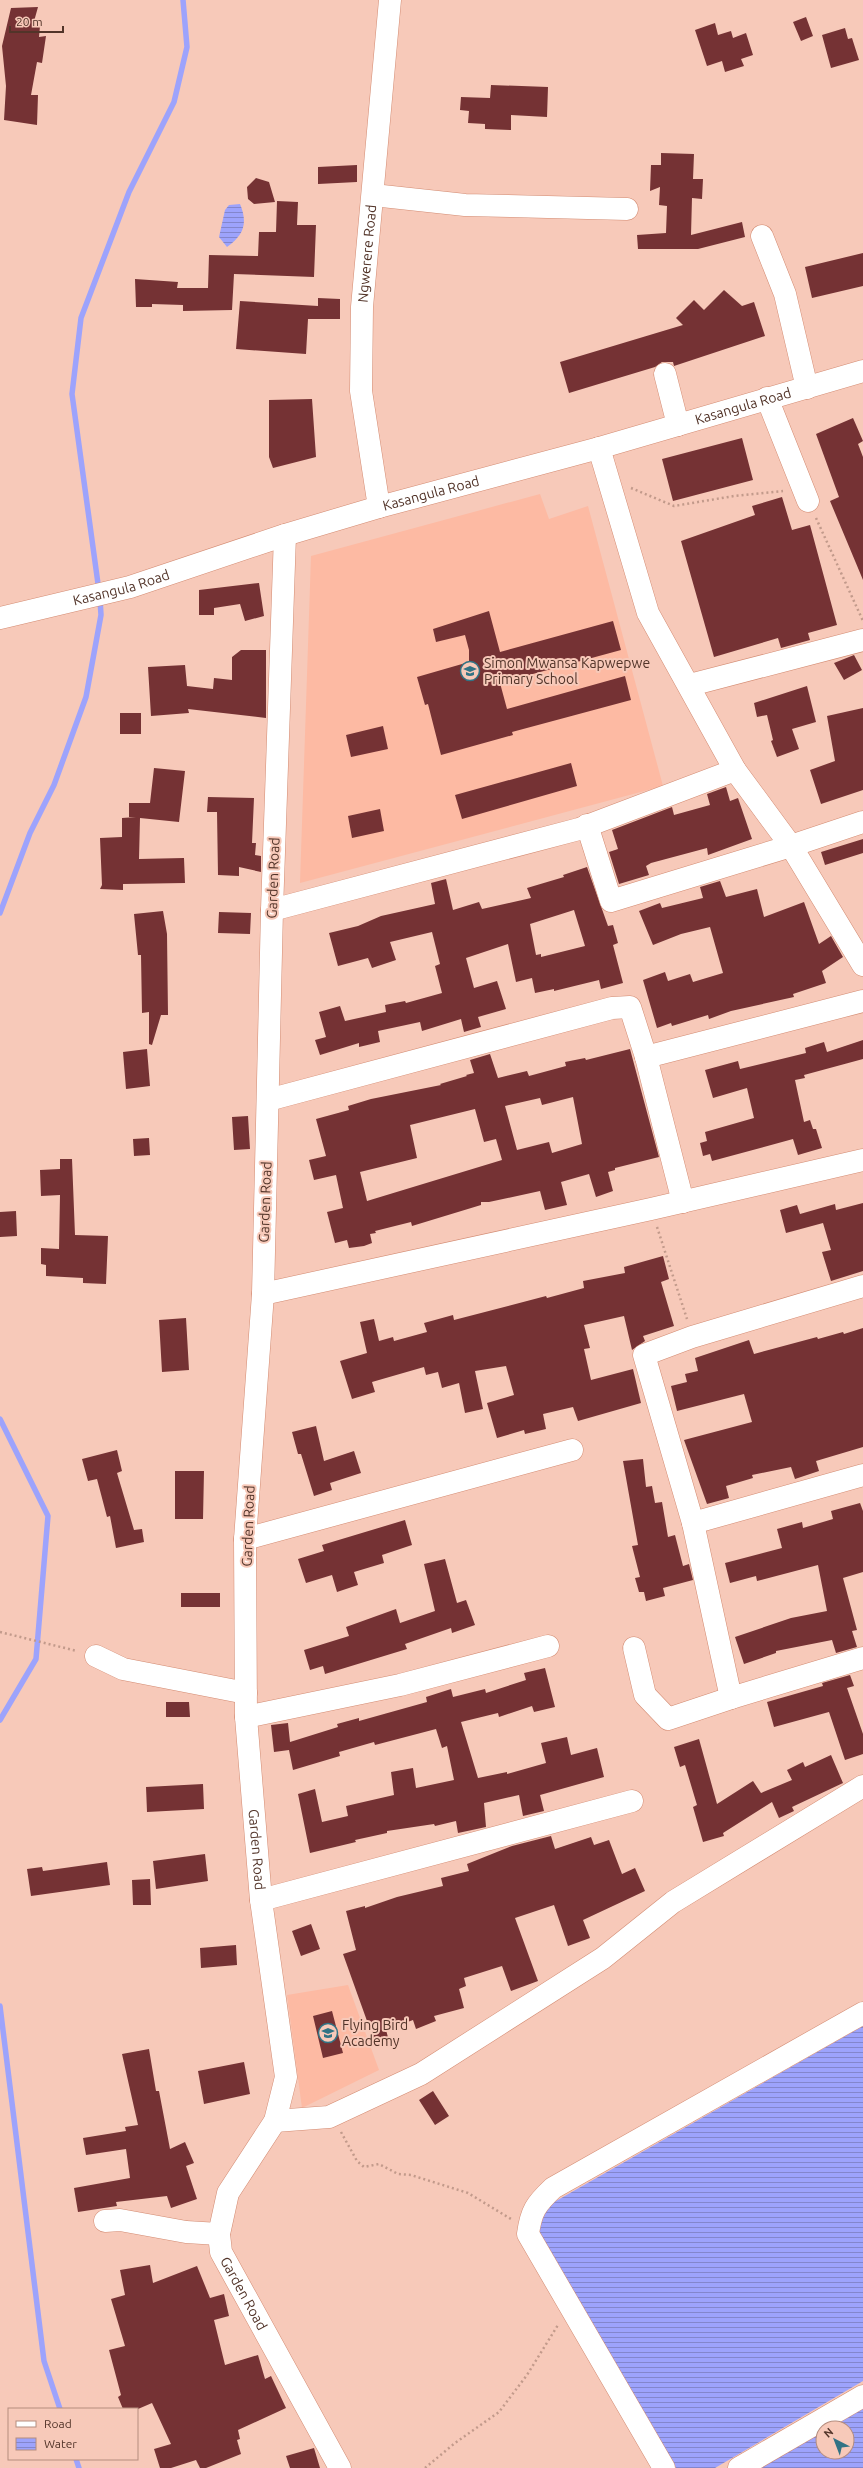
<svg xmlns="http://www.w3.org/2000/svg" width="863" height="2468" font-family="Ubuntu,sans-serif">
<defs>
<pattern id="water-rules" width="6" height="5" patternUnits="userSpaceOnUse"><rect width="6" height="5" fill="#9da3fc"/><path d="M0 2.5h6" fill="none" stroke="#8386cc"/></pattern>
</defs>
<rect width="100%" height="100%" fill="#f7c9b9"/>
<path fill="#fdbaa3" d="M540,494L549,519L588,506L663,786L300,883L311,556Z
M348,1985L379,2070L302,2108L287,1995Z"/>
<path fill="url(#water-rules)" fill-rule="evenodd" d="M240,204C248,223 244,235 227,247L219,237L225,210L229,205Z
M863,2026V2381L715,2468H676L537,2234L540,2216L549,2205Z
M863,2404V2468H752ZM823,2428H847V2452H823Z"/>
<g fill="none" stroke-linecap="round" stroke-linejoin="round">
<path stroke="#9da3fc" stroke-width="5.5" d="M99,591L72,394L81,318L129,192L174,102L187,47L183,0
M0,913L30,833L54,785L86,697L101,615L100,599
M0,1419L48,1516L36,1659L0,1720
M0,2006L44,2361L60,2409
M76,2459L79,2468"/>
</g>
<path fill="#753234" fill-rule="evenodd" d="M38,7L33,25L40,26L39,37L46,36L42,63L37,62L31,95H38L37,125L4,120L6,86L2,46L11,8Z
M806,17L813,36L801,41L793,22Z
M715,23L718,35L731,31L733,38L746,33L753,55L741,59L744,66L725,72L722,61L707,66L695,30Z
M845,28L848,39L852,38L859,60L831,68L822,35Z
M491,85L548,87L547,117L511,115V130L485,129V124L468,123L469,111L460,110L461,97L490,98Z
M661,153L694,154L693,179H703L702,199L692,198L691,235L742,222L745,237L698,249H638L637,235L666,233L667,206L659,205L660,187L650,191L651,165H661Z
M357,165V182L318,184V167Z
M256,178L269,182L275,202L254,204L248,199L247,187Z
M277,201L298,202L297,225H316L314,277L234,274L232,310L183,311V305L152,304V307H136L135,279L178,282L177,288H208L209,255L258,256L259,232H276Z
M863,253V286L812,298L805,267Z
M724,290L742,306L754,302L765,336L674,366L673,362H662L655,367L569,393L560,362L683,325L676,318L694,300L704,310Z
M318,298L340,299V319H308L306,354L236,349L240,301L318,306Z
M312,399L316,457L273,468L269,457V400Z
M853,418L863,441L858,444L863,457V580L830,501L839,497L816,434Z
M742,438L753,480L673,501L662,459Z
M782,497L792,530L810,525L837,625L808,633L810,640L781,648L778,638L714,657L681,541L755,515L752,506Z
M259,583L264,616L245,621L240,604L214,608V615H199V590Z
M489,611L500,652L613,621L621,650L500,683L507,709L625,676L631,700L512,732L513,735L441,755L428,704L425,705L417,677L469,662V650L465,635L436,642L433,629Z
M241,650H266V718L188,709L189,713L151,716L148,667L185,665L187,686L213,689L214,678L232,680V657Z
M854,655L862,670L844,680L834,663Z
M807,686L816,722L792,729L799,749L777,757L771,741L773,740L767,715L757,717L754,703Z
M863,708V790L821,804L810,770L835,761L827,716Z
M120,713H141V734H120Z
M383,726L388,749L351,757L346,735Z
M571,763L577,786L462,819L455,795Z
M154,768L185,771L179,822L140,818L139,859L184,858L185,883L123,884V890L100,889L102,885L100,838L122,837V818L136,817H129V803H150Z
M726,787L730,801L738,798L752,839L708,855L707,848L651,863L646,866L649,875L619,884L609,852L618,849L612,830L672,807L674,815L710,805L707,794Z
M208,797L254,798L252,843H256L255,855L261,856V872L239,867V876L218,875L217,812H207Z
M380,809L384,831L352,838L348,816Z
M863,839V853L825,865L821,852Z
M587,867L608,926L613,925L618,943L613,945L623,983L601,989L599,980L554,991V989L535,993L532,978L516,982L508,944L466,958L474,988L497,981L506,1009L478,1017L481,1027L464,1032L461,1019L422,1031L420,1022L378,1031L380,1042L359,1047V1043L320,1055L315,1040L326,1037L319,1012L340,1006L345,1021L386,1012L385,1005L405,1001L406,1003L442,993L435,966L440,964L432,932L390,942L396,960L372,968L368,958L338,966L329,933L358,926L381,916L435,904L431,883L446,879L453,910L479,902L482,909L531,898L527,888L564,877L563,875ZM574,910L585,946L541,957V954L536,955L530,924Z
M720,881L726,897L757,889L764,917L804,902L819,944L831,936L843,957L822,971L826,983L793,994L794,997L731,1011L709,1019L708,1015L672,1026L671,1023L657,1028L643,980L665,972L668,981L690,974L693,982L723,973L710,927L681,934L653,945L639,911L660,903L662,908L703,898L700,887Z
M163,911L167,934L168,1015H161L152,1045L149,1044V1012L142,1013L141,955H138L134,914Z
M219,912L251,913L250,934L218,933Z
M863,1040V1059L804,1075L805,1078L795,1080L804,1122L810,1120L813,1129H816L822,1148L798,1155L793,1139L712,1161L710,1154L703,1156L700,1143L707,1141L705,1132L754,1118L747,1088L713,1098L705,1070L738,1061L740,1069L806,1053L805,1048L824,1042L827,1052Z
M147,1049L150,1086L126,1089L123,1052Z
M630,1049L659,1157L615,1168V1170L608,1172L613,1191L596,1197L589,1174L561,1182L567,1205L545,1210L540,1191L489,1202H481V1205L412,1226L411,1222L375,1231L376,1233L370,1234L372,1243L364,1246L349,1248L347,1240L335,1243L327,1212L343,1208L336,1175L314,1180L309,1160L326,1156L316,1119L349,1110L348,1106L371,1099L441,1085L440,1084L467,1076L466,1075L474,1073L470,1060L490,1054L498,1078L527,1071L529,1076L566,1066L565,1062L585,1058L586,1060ZM573,1097L582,1144L552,1153L549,1142L517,1150L505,1106L540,1098L542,1105ZM475,1109L484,1142L496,1139L502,1160L367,1201L360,1172L417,1158L410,1125Z
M248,1116L250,1149L234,1150L232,1117Z
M149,1138L150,1155L134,1156L133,1139Z
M60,1159H72L75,1235L108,1236L106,1284L83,1283V1278L46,1276V1265L41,1264V1248L59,1249L60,1195L41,1196L40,1170L60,1169Z
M863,1203V1271L831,1281L822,1252L831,1250L823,1223L786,1233L780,1210L797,1205L800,1214L835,1204L836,1210Z
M16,1211L17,1236L0,1237V1212Z
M663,1256L669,1279L661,1282L674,1326L643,1336L645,1341L632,1350L624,1316L584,1325L590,1348L584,1349L591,1380L633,1369L641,1403L578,1421L573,1407L543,1414L546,1429L525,1434L524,1430L497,1438L487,1403L514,1395L506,1366L475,1371L483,1409L465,1413L459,1383L442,1388L438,1372L426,1375L424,1367L372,1382L375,1392L352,1399L340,1361L367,1353L360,1322L374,1319L379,1341L393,1337L394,1341L427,1332L424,1323L453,1315L454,1320L546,1296L547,1298L584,1288L583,1281L625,1273L624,1267Z
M186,1318L189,1370L162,1372L159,1320Z
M863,1328V1447L816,1461L819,1471L795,1479L791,1467L752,1475L753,1478L726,1486L729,1498L707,1504L684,1440L752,1422L744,1394L677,1411L671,1386L687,1382L685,1374L698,1371L695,1358L749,1340L754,1354L817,1337L818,1339L843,1332L844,1334Z
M316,1426L324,1461L354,1451L361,1473L330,1483L332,1490L314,1496L301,1454H298L292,1432Z
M117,1450L122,1471L117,1473L134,1530L142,1529L144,1542L116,1548L110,1516L107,1517L97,1479L88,1481L82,1459Z
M643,1459L646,1487L652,1486L655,1503L662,1502L668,1537L675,1535L683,1566L689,1564L693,1580L663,1588L665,1596L646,1601L644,1592H639L635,1578L640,1577L632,1546L638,1545L623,1461Z
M175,1471H204L203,1519H175Z
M860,1503L863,1511V1572L843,1578L857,1630L852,1631L857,1647L836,1653L832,1640L776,1651V1653L744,1664L735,1637L791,1618L827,1611L818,1565L757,1581L756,1576L730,1583L725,1563L782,1548L777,1529L802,1522L803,1528L833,1519L831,1511Z
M405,1520L412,1545L382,1555L384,1563L354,1572L358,1585L337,1592L332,1575L306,1583L298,1559L324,1551L322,1545Z
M445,1559L457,1603L466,1600L475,1625L452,1633L451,1628L405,1644L407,1649L325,1674L323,1666L310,1670L304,1650L349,1636L346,1627L396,1609L400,1623L435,1611L424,1564Z
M181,1593H220V1607H181Z
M545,1668L555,1707L534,1712L532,1706L499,1717L498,1713L461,1722L478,1778L507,1772V1774L546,1763L541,1743L567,1737L571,1755L597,1748L604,1777L540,1795L544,1811L523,1816L519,1795L484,1803L486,1827L458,1833L456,1821L435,1826L434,1824L387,1831V1833L355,1840L356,1842L310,1853L298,1794L315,1789L322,1822L348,1816L346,1806L394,1795L391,1772L413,1768L416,1788L454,1780L447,1746L442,1748L436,1729L375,1745L374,1742L339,1752L340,1756L293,1770L289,1750L274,1752L271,1725L288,1723L290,1742L338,1727L337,1724L359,1718V1721L427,1702L426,1697L451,1689L453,1697L485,1689L486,1693L526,1680L524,1673Z
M850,1675L854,1686L847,1688L863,1734V1754L845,1760L829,1712L774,1727L767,1702L823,1686L822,1683Z
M166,1702H189L190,1717H166Z
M699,1739L717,1804L753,1781L761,1793L792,1780L787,1770L803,1762L805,1767L831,1755L843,1783L792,1807L794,1811L779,1818L772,1802L723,1833L724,1836L703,1842L693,1807L697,1805L685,1765L680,1767L674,1747Z
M203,1784L204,1809L147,1812L146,1787Z
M551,1836L555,1849L591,1837L594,1845L609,1840L622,1874L635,1868L645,1891L583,1920L590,1938L568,1946L554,1905L515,1918L538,1981L511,1991L502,1966L464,1978L466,1986L459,1989L464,2008L434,2016L436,2021L416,2029L413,2020L386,2030L389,2041L376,2046L343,1954L356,1950L346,1911L365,1906V1908L397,1897L443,1886L441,1878L469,1871L467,1864L512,1846Z
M205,1854L208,1881L156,1889L153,1861Z
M107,1862L110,1885L31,1896L27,1869L42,1867L43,1871Z
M150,1879L151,1905H133L132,1880Z
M311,1924L320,1949L301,1956L292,1931Z
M236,1945L237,1965L201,1968L200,1948Z
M332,2011L343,2053L323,2058L313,2016Z
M149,2049L156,2091H159L170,2149L185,2142L194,2163L186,2166L197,2199L171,2208L167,2196L116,2202L117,2206L78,2212L74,2188L130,2178L126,2149L86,2155L83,2138L126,2131L125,2127L138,2125L122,2054Z
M244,2062L250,2094L204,2104L198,2071Z
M433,2091L449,2116L435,2125L419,2100Z
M150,2265L153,2283L197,2266L210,2298L224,2294L229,2316L214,2320L225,2365L258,2355L265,2379L271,2376L286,2408L238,2430L240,2439L237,2440L241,2454L206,2468H200L196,2460L171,2468H160L154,2449L171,2444L152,2403L138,2409H123L118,2397L121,2395L109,2350L125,2346L111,2299L125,2295L120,2270Z
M314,2448L320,2468H290L286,2456Z"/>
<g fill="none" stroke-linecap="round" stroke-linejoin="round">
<defs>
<g id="minor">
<path d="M373,195L465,205L627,209"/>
<path d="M762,236L785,294L807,388"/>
<path d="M665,374L678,425"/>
<path d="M767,398L808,501"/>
<path d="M599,448L648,613L735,770L791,846L863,965"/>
<path id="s1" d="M379,507L361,391L362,307L390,0"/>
<path id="s2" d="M285,535L272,910L263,1294L245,1539L246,1717L261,1900L286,2077L275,2121L228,2193L219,2234L221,2252L340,2468"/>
<path d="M690,685L863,640"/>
<path d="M587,825L611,901L791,846L863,822"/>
<path d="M272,910L579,829L735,770"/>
<path d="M646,1057L863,1001"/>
<path d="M268,1100L612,1008L630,1007L646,1057L683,1202"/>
<path d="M863,1286L692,1337L644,1355L693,1523L731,1698L863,1658"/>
<path d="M263,1294L651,1209L863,1160"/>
<path d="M693,1523L863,1475"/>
<path d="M245,1539L572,1450"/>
<path d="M634,1648L645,1695L668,1719L731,1698"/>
<path d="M96,1656L123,1669L246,1693"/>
<path d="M246,1717L400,1685L548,1646"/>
<path d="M261,1900L632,1801"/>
<path d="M275,2121L329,2117L421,2074L603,1958L673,1902L863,1786"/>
<path d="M105,2221L120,2220L186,2232L219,2234"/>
<path d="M664,2468L528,2234C531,2211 536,2204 553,2188L863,2013"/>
<path d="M739,2468L863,2396"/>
</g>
<g id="major">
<path id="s3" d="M0,618L130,587L285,535L379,507L599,448L863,371"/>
</g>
</defs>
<use href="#minor" stroke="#d38b72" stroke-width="23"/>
<use href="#major" stroke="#d38b72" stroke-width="23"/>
<path stroke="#c29a8b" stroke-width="2.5" stroke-dasharray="2 3" stroke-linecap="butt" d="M631,488L674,506L734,496L783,491
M816,518L863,621
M657,1227L687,1319
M0,1632L77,1651
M341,2132L357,2161L364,2167L379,2164L398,2174L411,2175L468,2193L511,2219
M425,2468L455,2443L499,2412L527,2375L558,2325"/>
<use href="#minor" stroke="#fff" stroke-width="22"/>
<use href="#major" stroke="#fff" stroke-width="22"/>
</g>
<defs>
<symbol id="school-ring" viewBox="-11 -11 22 22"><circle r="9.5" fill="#f7c9b9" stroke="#317385" stroke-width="1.5"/><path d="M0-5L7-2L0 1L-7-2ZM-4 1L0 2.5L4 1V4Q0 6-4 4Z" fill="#317385"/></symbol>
</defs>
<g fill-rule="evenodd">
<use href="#school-ring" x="459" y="660" width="22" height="22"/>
<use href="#school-ring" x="317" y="2022" width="22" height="22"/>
</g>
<g text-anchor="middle" stroke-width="4" stroke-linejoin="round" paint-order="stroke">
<g font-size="14" fill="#523429" stroke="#f7c9b9">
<text dy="5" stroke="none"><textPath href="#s1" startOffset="255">Ngwerere Road</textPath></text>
<text dy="5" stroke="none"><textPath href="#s3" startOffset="773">Kasangula Road</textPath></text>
<text dy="5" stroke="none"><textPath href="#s3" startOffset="449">Kasangula Road</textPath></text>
<text dy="5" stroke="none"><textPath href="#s3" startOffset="125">Kasangula Road</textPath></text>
<text transform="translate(273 878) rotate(-88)" y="5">Garden Road</text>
<text transform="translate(265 1202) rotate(-88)" y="5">Garden Road</text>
<text transform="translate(248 1526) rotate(-88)" y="5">Garden Road</text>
<text dy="5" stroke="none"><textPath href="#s2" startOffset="1316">Garden Road</textPath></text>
<text dy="5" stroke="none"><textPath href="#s2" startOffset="1784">Garden Road</textPath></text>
</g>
<g font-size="14" fill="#523429" stroke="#f7c9b9" text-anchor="start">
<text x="484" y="668">Simon Mwansa Kapwepwe<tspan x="484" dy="16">Primary School</tspan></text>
<text x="342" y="2030">Flying Bird<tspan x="342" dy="16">Academy</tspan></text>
</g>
</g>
<rect x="8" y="2408" width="130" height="52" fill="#f7c9b9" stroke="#b58d7f"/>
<rect x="16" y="2421" width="20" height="6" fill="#ffffff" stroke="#b58d7f"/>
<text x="44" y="2428" font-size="12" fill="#523429">Road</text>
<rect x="16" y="2438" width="20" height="12" fill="url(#water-rules)" stroke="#b58d7f"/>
<text x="44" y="2448" font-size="12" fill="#523429">Water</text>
<g transform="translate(835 2440) rotate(318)"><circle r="19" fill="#f7c9b9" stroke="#b58d7f"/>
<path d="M0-3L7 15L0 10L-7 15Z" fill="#317385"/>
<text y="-6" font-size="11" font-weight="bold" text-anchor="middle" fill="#523429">N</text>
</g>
<path d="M10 26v6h53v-6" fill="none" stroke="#523429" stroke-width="2"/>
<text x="16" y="26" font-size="12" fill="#523429" stroke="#f7c9b9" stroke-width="3" paint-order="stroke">20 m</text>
</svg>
